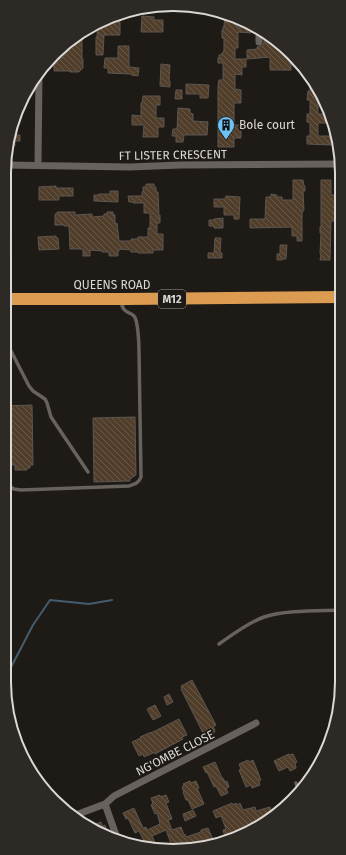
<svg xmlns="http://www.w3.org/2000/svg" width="346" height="855" font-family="'Fira Sans',sans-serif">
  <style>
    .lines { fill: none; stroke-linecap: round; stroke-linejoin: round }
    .stream { stroke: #435d6e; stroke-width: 2 }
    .building { fill: url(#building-back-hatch); stroke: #5c5752 }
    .lane { stroke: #67625d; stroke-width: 3.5 }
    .street { stroke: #67625d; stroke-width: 7 }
    .highway { stroke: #db9c52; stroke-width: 12 }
    .labels { text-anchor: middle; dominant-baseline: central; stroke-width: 3.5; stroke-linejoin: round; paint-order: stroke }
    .shield { fill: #1e1a16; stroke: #a29f9c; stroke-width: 1 }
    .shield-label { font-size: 11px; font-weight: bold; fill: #dbd8d6 }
    .poi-label { font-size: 12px; fill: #dbd8d6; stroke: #1e1a16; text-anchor: start }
    .street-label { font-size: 12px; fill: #dbd8d6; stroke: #1e1a16 }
    .rim { fill: none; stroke: #dbd8d6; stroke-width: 2 }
  </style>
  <defs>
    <pattern id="building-back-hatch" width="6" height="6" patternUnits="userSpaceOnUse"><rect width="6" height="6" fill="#513e2a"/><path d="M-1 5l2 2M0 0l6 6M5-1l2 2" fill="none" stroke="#695948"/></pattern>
  </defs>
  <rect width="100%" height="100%" fill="#1e1a16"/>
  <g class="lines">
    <path class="stream" d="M4 676 7 675 33 625 50 600 89 604 112 600"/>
  </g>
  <path class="building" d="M225 13 237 18V27H252L251 33 238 32V48H235V59H246V67H242V75L235 74V89L241 90V103H234V125H241V138H234V147H218V85L219 80H223V63H218V58H219V55H221V54H222L224 50V38H222V30H223V27H224Z
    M142 16 154 17V20H163V32H141Z
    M117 17V18H120V35H104L103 55H96V37H97L98 22Z
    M264 31 267 32 291 54V70H270V57L247 59V50L257 49V47L261 46 263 45 264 42Z
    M76 38H82V59H83V68L79 72H70V71H54V58H62L68 51V45Z
    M118 46H129V67L139 68 138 76 131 75V74L108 73V68H104L105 58H118Z
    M161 64 170 65 169 81H170V87L160 86Z
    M186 84 209 85 208 98H200V94H186Z
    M310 84H315L325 100H318V114H330L331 120V123H318V136H331V145L307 144V136H310V123L307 122V114H310V100H307L308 91H310Z
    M176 90H182V99H175Z
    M143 96H160V105H156V118H164V127H158V137H143L144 125H132V115L141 116V103H142Z
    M178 108 190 109V113L193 114V121L208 122 207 135H184L183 142H176V136H172L173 129H177Z
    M13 121H16V135H20V141H15V146H8Z
    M293 180H303L304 186H305V191H303L304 210H303V212H302V241H297V236H292V227L250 228V219H265L266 197H271V194L277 195V197H282V200H293Z
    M321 180H331V195H341V221H331L330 260H320L321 254H320L321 233H320V227H321Z
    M146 184H154V187H156V192H158L159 216 160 215V223H157V234H163V250H153V253H138V252H131V250L119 249V251H118V256H109V252H102V251L90 250V256H83V250H82V249H70L69 226H64V225H55V214H57V212H75V215L92 214V217L104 216V214H107V212H113V215H115V224L117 223 119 241H131V239H138V237H148V228H150V213H144V203H133V202H129L128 196H142V192H143V187H146Z
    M56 186V188H73V196H59V200H39V187Z
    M110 191H118V202L94 201V195H99V194H110Z
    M226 196 240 197 239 219H234V215H224V207H214V199H225Z
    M223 218V228H214V226H209V220H214V219Z
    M56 236V238H58L59 249 39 250 38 237Z
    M215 238H221L220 253H222V258H208V253H214Z
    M280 245H287L286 259H282V260H277V254H280Z
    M32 405 33 465H30V468H27V470H15V465H4V406Z
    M135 417 136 475 130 479V481L94 482 93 418Z
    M192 680 216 725 213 727 215 730H214L215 732 207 737 206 735H204L181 689H182L181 686Z
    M169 694 173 702 167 705 164 697Z
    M155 705 161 716 153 720 147 709Z
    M179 719 187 735 182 737 183 739 155 754V752L144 757 143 754 139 756 132 742 141 738 140 737 149 733 153 732Z
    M289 754V755L293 754 297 762 295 763 296 768 290 771 288 767 279 771 274 761Z
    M248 760 249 762 253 760 261 780 259 781 260 785 252 788 251 785 246 787 239 770 241 769 239 764Z
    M215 762 222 778H223L225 782 227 781 229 787 226 788 228 793 221 796 216 786 214 787 207 772 206 773 203 767Z
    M190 781 191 783 196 781 199 788H197L204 804 192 809 188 800H186L183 792H184L182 787 184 786 183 784Z
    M160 795V797L166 795 169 802 166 803 172 819 168 820 172 830 181 827 184 835 185 834 186 837 201 832V830L208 828 212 837 213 845 206 848 173 849 166 830 152 836 158 849 151 850 142 847 146 845 139 831 135 833 128 818 126 819 123 813 134 808 143 828 146 827 147 830 160 824 157 813 155 814 151 805 153 804 151 798Z
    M232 803 233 805 236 803 237 805 240 803 243 810 255 807 256 811 270 807 271 810H272L274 814 258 828 226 840 223 830 226 829 221 816 216 818 213 811Z
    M193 810 196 816 185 821 183 814Z
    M101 822 102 826 105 825 108 835 87 827Z"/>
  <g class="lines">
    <path class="lane" d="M4 315 10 349 29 386 33 391 45 399 47 403 51 417 88 472
      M4 315 9 301
      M4 483 14 489 21 490 129 486C135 484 139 483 141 477L139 351C139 344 138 320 134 316 129 311 125 314 122 306L125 302
      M219 644C232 635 249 622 264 617 286 610 318 611 342 610
      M296 783 299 792"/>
    <path class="street" d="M259 42V29
      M5 165 130 167 180 165 341 164
      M38 165 39 74
      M105 804 114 796 256 723
      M73 816 105 804 117 838"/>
    <path class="highway" d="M4 299H126L341 297"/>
  </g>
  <defs>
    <g id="building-pin" transform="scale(0.9)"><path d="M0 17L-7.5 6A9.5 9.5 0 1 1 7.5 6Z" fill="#6fc2f4" stroke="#1e1a16"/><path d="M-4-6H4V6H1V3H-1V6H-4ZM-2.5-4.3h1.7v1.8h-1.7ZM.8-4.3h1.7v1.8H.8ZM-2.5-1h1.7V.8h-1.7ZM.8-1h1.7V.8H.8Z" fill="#111"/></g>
  </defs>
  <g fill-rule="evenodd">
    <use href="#building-pin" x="226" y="125"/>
  </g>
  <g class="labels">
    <rect class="shield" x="158" y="290" width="28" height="18" rx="3"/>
    <g class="shield-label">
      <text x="172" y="299">M12</text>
    </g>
    <g class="poi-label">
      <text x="239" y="125">Bole court</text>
    </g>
    <g class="street-label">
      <text transform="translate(173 155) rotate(-1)">FT LISTER CRESCENT</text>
      <text x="112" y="285">QUEENS ROAD</text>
      <text transform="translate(175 753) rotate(-27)">NG'OMBE CLOSE</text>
    </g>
  </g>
  <path d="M0 0H346V855H0ZM173 11H173A162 162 0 0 1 335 173V682A162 162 0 0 1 173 844H173A162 162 0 0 1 11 682V173A162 162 0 0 1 173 11Z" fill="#2d2925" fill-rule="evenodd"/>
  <path class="rim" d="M173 11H173A162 162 0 0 1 335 173V682A162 162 0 0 1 173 844H173A162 162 0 0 1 11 682V173A162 162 0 0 1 173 11Z"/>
</svg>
